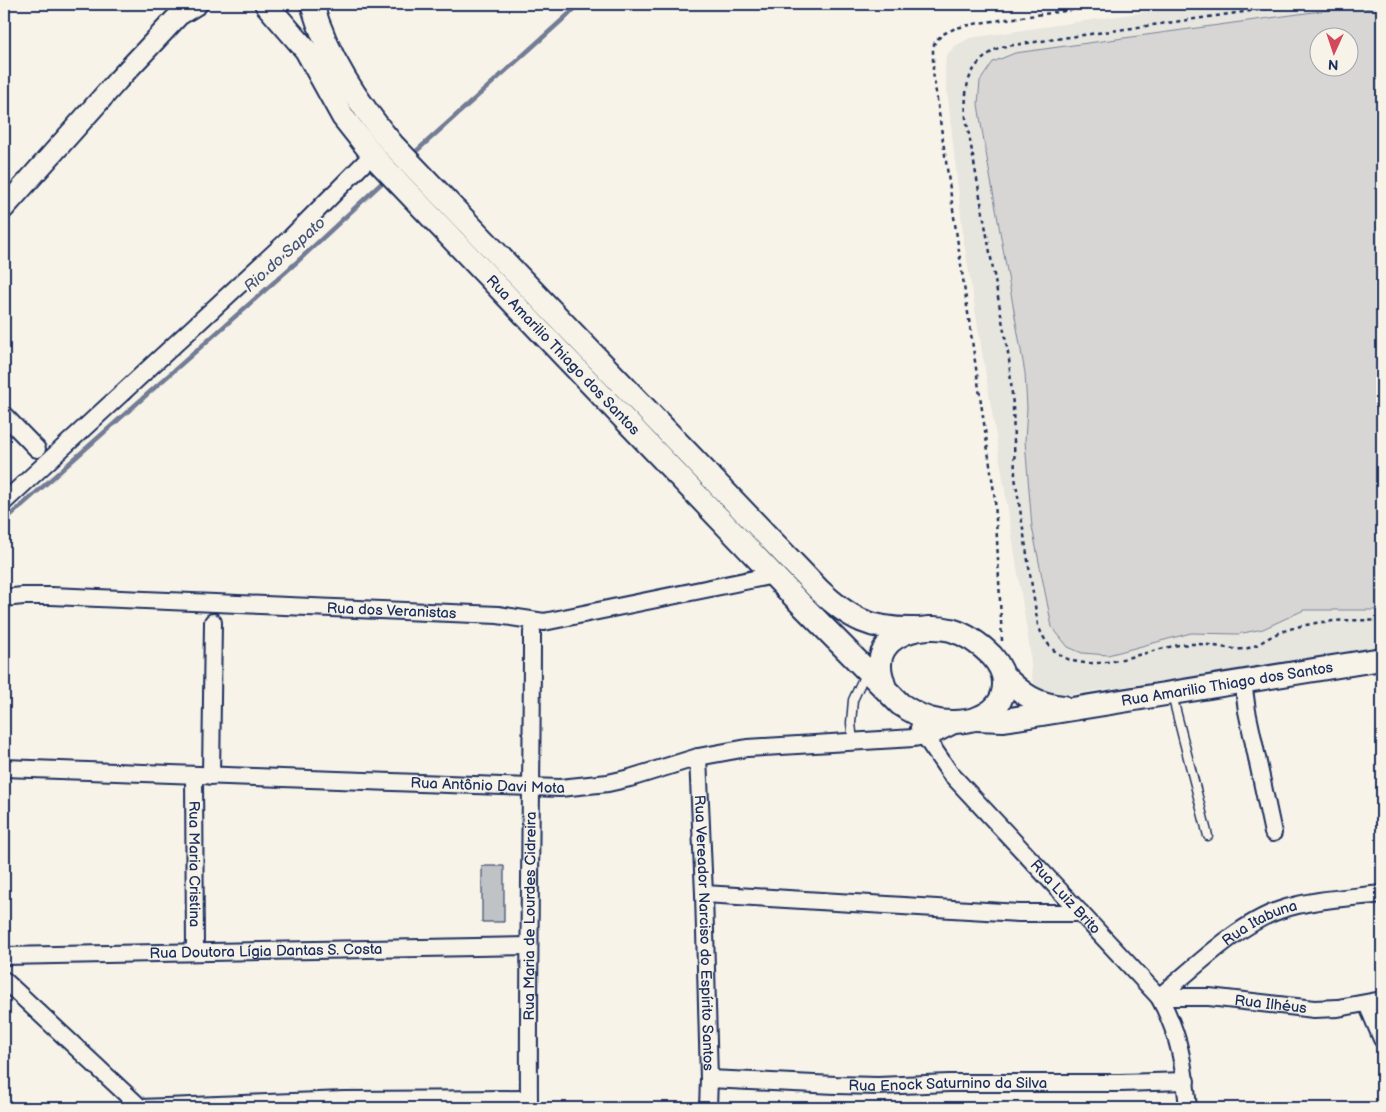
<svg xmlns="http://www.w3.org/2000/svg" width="1386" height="1112" font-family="'Balsamiq Sans',sans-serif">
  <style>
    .built { fill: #e6e5de; fill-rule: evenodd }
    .green { fill: #d7d6d4; stroke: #798299; fill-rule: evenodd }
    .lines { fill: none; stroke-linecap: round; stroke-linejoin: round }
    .stream { stroke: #727c95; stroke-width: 4.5 }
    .building { fill: #c0c3c5; stroke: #1b2f5e }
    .service-casing { stroke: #1b2f5e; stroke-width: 11 }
    .minor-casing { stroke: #1b2f5e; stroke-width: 20 }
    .tertiary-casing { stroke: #1b2f5e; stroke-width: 24 }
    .secondary-casing { stroke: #1b2f5e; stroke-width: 26 }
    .path { stroke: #1b2f5e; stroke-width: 2.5; stroke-dasharray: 4 4; stroke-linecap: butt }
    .service { stroke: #f7f3e8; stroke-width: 8 }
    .minor { stroke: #f7f3e8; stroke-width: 16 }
    .tertiary { stroke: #f7f3e8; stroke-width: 20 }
    .secondary { stroke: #f7f3e8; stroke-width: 22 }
    .labels { text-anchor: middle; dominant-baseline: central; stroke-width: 4; stroke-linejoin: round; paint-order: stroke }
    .street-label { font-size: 15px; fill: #1b2f5e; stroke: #f7f3e8 }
    .water-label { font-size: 16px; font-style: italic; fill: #465679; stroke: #f7f3e8 }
  </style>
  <rect width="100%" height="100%" fill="#f7f3e8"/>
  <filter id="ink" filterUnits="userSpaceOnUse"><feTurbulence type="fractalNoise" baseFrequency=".02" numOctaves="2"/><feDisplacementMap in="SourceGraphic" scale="10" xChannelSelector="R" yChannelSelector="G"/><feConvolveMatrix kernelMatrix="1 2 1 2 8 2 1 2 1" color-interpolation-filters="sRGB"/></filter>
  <g filter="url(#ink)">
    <path class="built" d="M1199 4H1382V648L1059 696 1045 692 1037 687 1032 679 1030 651 1007 503 964 242 945 71 946 56 955 46 970 38ZM1318 38H1348V68H1318Z"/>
    <path class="green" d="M1357 6 1382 12V610H1304L1263 629 1238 634 1191 633 1108 655 1082 653 1068 647 1052 627 1032 527 1025 441 1027 408 1025 373 982 130 978 104 980 81 993 62 1015 53ZM1318 38H1348V68H1318Z"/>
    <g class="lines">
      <path class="stream" d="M412 155 580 4
        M4 521 298 261 386 179"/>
    </g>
    <path class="building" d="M482 866H504V922H482Z"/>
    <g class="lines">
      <g class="service-casing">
        <path id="service" d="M1172 695 1208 836
          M853 742 851 723 853 700 866 672"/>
      </g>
      <g class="minor-casing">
        <g id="minor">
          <path d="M4 415 37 449"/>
          <path d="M4 502 290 238 373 154"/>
          <path id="s1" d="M4 598 23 596H51L498 615 544 622 774 575"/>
          <path d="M1243 681 1247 711 1273 833"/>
          <path id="s2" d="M919 728 950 773 1159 997C1180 1035 1184 1066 1188 1108"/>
          <path id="s3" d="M698 757 704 894 709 1079 708 1108"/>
          <path id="s4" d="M4 768 560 788 608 783 630 778 698 757 747 748 914 738 936 734 958 723"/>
          <path id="s5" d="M194 775 195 952"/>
          <path d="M211 776 213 622"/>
          <path d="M704 894 1019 913H1081"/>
          <path id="s6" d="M4 956 529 946"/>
          <path d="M4 980 141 1108"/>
          <path id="s7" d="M1159 997C1193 969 1238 924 1280 910 1312 899 1349 898 1382 894"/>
          <path id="s8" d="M1159 997H1209L1314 1009 1338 1008 1382 1000"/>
          <path d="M1367 1004 1382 1039"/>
          <path id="s9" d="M709 1079 836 1085 878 1086 949 1083H1120L1186 1081"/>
          <path d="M140 1108 344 1100 529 1099"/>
          <path id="s10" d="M529 1108C528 950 532 791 532 632"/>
        </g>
      </g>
      <g class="tertiary-casing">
        <path id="tertiary" d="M4 208 118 80 179 15 197 4"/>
      </g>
      <g class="secondary-casing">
        <g id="secondary">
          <path id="s11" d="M266 4 306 50 343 117 377 160 801 604 900 704C909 710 919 716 930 719 958 727 1005 720 1004 683 1004 673 999 664 992 656 980 644 968 635 951 630 925 623 879 633 880 666 880 674 883 681 885 688"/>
          <path d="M312 4C327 57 358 103 393 145L819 590C850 619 871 630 915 629"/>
          <path d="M1004 676C1023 695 1036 704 1063 707"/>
          <path id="s12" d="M975 719 1004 720 1382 659"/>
        </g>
      </g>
      <path class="path" d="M1299 4 1000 47C968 65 964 83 966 118L1009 359 1013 406 1015 477 1038 625C1062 691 1131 653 1179 645 1193 643 1206 644 1220 647 1228 648 1236 650 1243 649 1257 648 1268 636 1281 632 1314 620 1347 619 1382 621
        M1002 641 995 499 933 72V47L936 40 945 33 956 28 979 23 1114 4"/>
      <use href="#service" class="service"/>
      <use href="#minor" class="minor"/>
      <use href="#tertiary" class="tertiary"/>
      <use href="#secondary" class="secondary"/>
    </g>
  </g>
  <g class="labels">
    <g class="street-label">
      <text stroke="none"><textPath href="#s11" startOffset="462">Rua Amarilio Thiago dos Santos</textPath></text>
      <text stroke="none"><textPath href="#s1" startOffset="388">Rua dos Veranistas</textPath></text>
      <text stroke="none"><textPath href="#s12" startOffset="255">Rua Amarilio Thiago dos Santos</textPath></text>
      <text stroke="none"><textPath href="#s4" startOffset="484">Rua Antônio Davi Mota</textPath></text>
      <text stroke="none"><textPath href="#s5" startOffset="89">Rua Maria Cristina</textPath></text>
      <text stroke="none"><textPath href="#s2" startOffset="224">Rua Luiz Brito</textPath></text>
      <text stroke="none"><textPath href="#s10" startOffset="192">Rua Maria de Lourdes Cidreira</textPath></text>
      <text stroke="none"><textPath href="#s7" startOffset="126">Rua Itabuna</textPath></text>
      <text stroke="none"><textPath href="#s3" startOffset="176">Rua Vereador Narciso do Espírito Santos</textPath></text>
      <text stroke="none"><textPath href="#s6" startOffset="262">Rua Doutora Lígia Dantas S. Costa</textPath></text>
      <text stroke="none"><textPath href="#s8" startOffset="112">Rua Ilhéus</textPath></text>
      <text stroke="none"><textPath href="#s9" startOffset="239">Rua Enock Saturnino da Silva</textPath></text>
    </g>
    <g class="water-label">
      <text transform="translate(285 255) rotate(-42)">Rio do Sapato</text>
    </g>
  </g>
  <rect width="1386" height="1112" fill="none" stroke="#f7f3e8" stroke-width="20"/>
  <rect x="10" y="10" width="1366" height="1092" fill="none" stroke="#1b2f5e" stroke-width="2" filter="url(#ink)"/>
  <g transform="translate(1334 52) rotate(183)"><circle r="24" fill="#f7f3e8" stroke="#9fa5b1"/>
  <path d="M0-4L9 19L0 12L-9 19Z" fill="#d1495b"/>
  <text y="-8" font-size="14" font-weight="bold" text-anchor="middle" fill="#1b2f5e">N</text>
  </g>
</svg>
